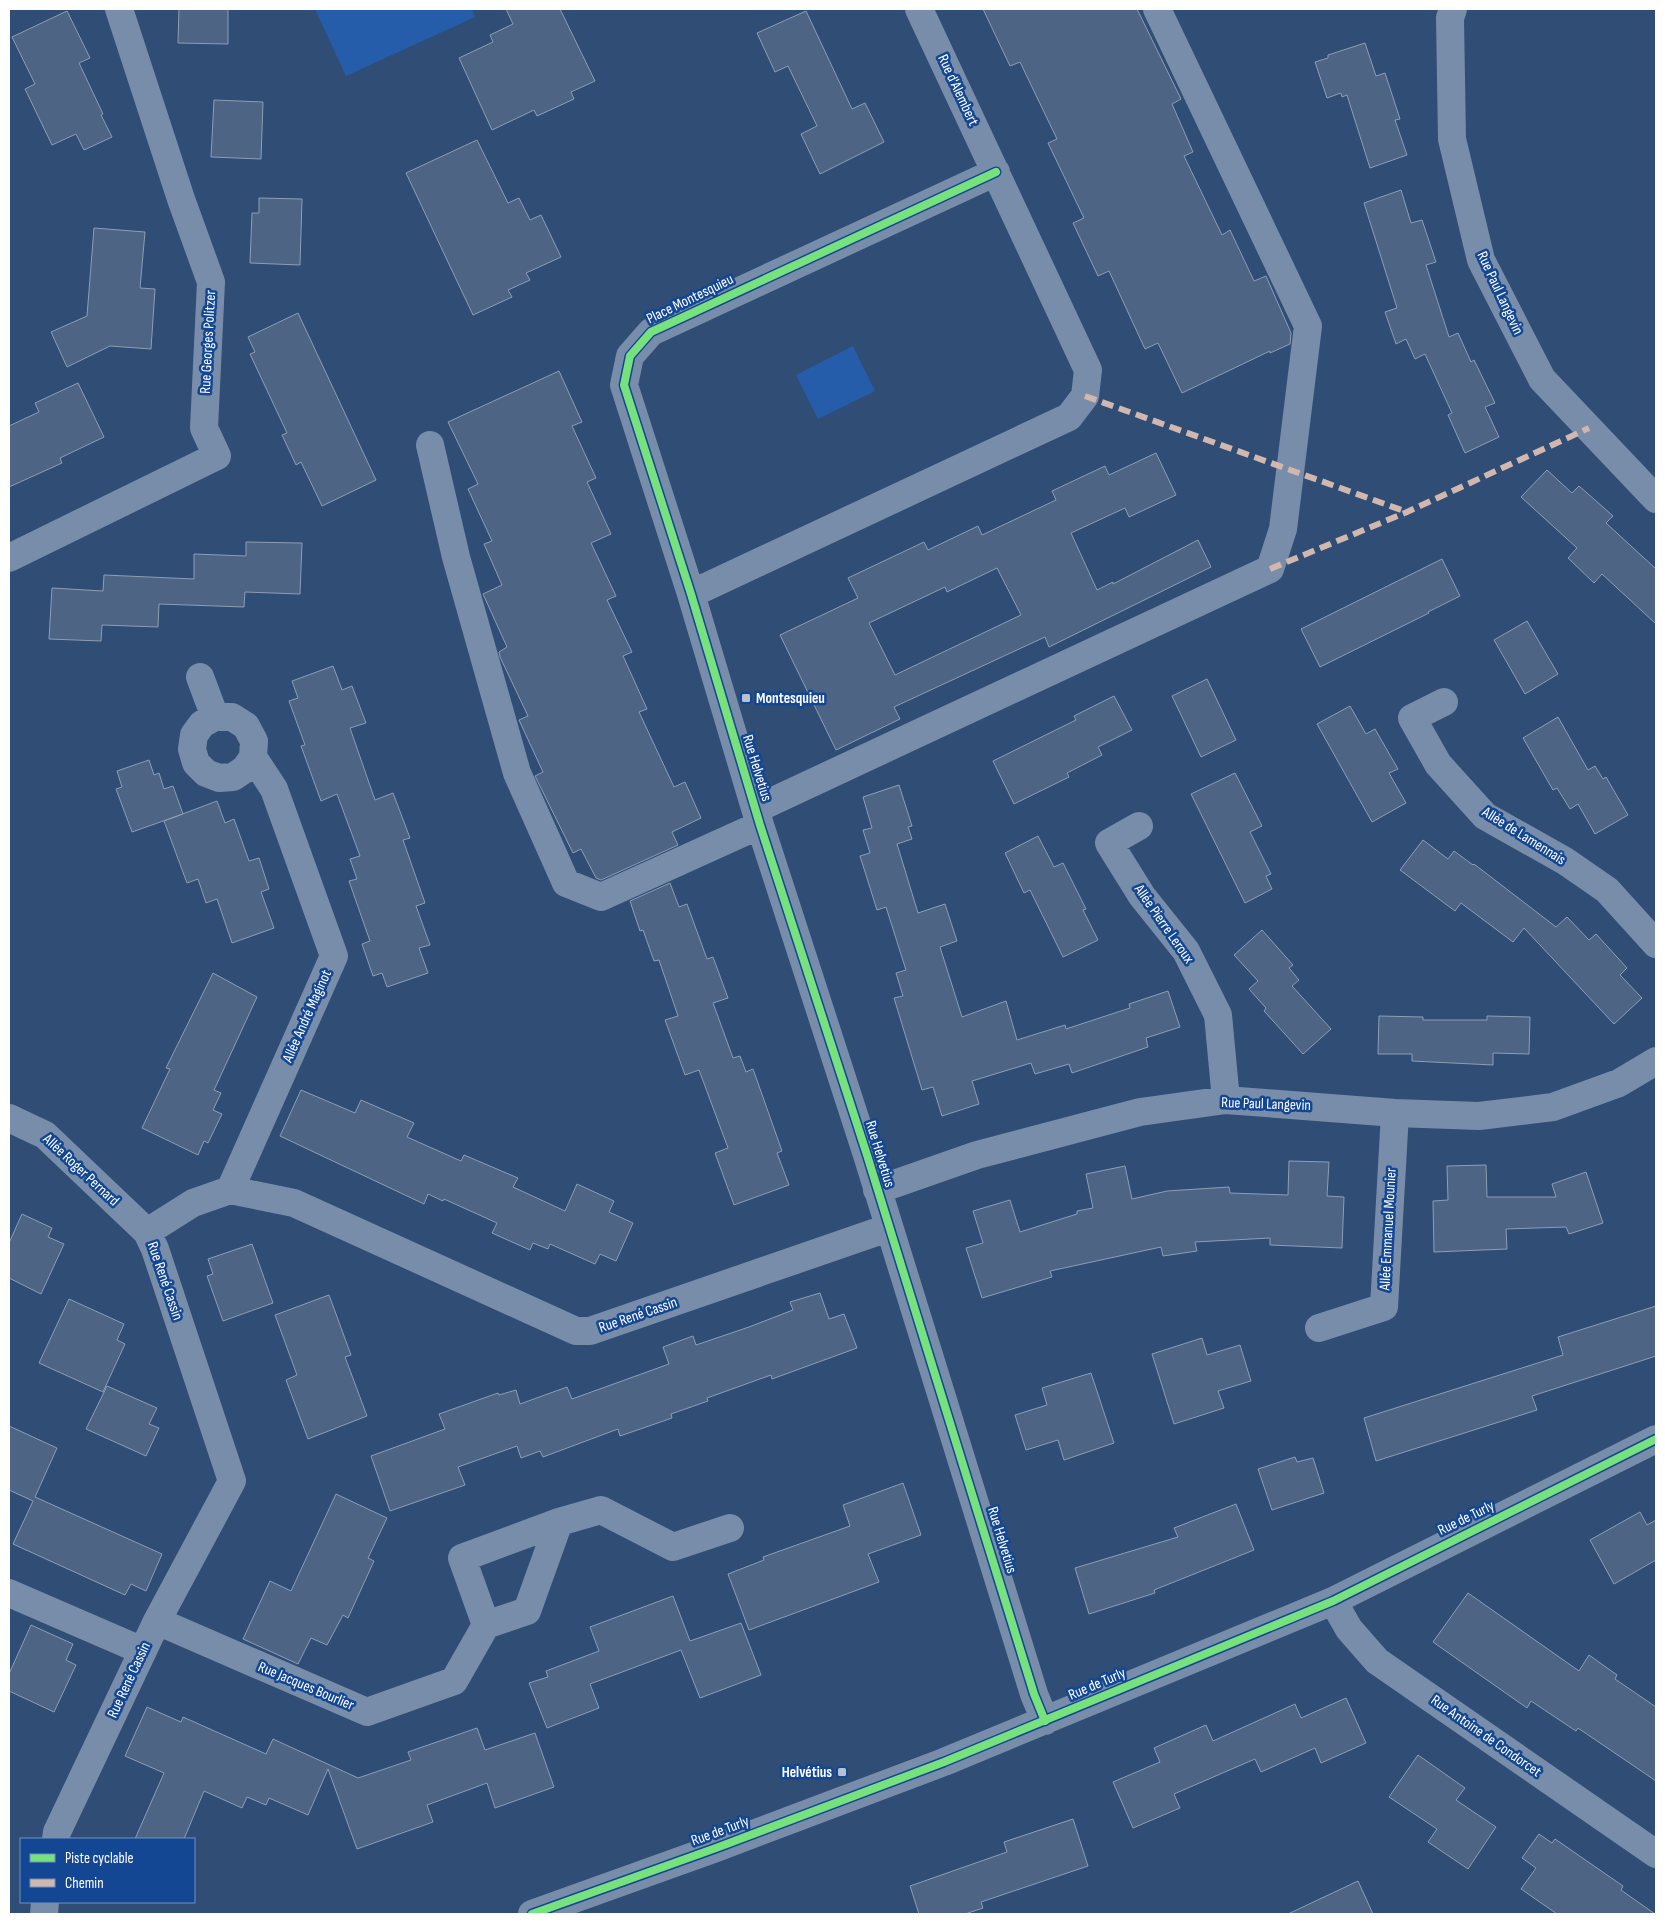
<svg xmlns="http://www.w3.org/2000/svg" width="1665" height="1923" font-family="'Sofia Sans Condensed',sans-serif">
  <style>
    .green { fill: #265daa }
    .building { fill: #4d6485; stroke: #8d9eb7; fill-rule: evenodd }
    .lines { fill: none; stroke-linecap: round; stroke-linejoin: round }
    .minor { stroke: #788da9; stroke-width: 28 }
    .quiet { stroke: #d1b7ad; stroke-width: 6; stroke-dasharray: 12 6; stroke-linecap: butt }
    .cycleway-casing { stroke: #134793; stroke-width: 11 }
    .cycleway { stroke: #77e17e; stroke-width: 8 }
    .poi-dot { fill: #b7c1cf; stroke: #134793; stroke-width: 2 }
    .labels { text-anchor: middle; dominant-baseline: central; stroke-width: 5; stroke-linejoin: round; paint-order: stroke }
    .street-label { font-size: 15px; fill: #fff; stroke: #134793 }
    .poi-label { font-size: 15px; font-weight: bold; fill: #fff; stroke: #134793; text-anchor: start }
  </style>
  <rect width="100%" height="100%" fill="#304d76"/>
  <path class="green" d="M315 9H472L475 17 346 76Z
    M853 346 875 391 818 419 796 375Z"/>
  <path class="building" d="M179 9H228V44L178 43Z
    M506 9H560L595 81 571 92 574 99 537 116 534 110 492 130 459 58 493 42 490 35 513 24Z
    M983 9H1137L1181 99 1172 104 1193 152 1184 156 1222 235 1230 230 1254 281 1266 276 1291 333 1290 344 1270 353V351L1182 393 1158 343 1145 349 1109 271 1098 276 1073 223 1084 218 1048 143 1057 139 1020 62 1010 66Z
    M67 11 90 58 79 63 103 114 101 115 112 137 84 150 76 134 52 145 25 89 35 84 12 37Z
    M806 11 852 109 865 103 884 142 820 174 801 134 817 126 788 66 775 72 757 33Z
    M1365 43 1376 76 1385 73 1400 119 1395 120 1407 155 1370 168 1347 95 1342 97 1341 93 1327 98 1315 62 1328 58V55Z
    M214 100 263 102 261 159 211 157Z
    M477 140 508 203 519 198 530 220 541 215 561 257 526 273 530 280 508 290 512 297 473 315 406 173Z
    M1401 190 1411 223 1422 220 1436 262 1426 265 1449 337 1458 333 1471 362 1474 360 1495 403 1485 407 1499 437 1465 453 1448 415 1452 413 1425 354 1415 359 1406 339 1396 344 1385 312 1397 308 1364 203Z
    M259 198 302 199 300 265 250 263 252 213H259Z
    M94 228 145 232 140 288 155 289 151 349 110 346 67 367 51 332 87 316Z
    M298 313 376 480 322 506 301 462 296 465 282 435 287 433 250 354 255 352 248 337Z
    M559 371 582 422 572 426 596 478 587 482 611 534 591 543 616 596 607 600 632 652 623 656 647 709 639 712 674 787 685 782 701 818 672 832 678 845 601 880 596 878 581 849 573 853 535 776 543 772 519 720 528 716 500 657 499 652 507 647 483 594 502 585 484 544 492 541 468 489 478 484 448 422Z
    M78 383 104 437 60 458 62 463 9 487V426L39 412 35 403Z
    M1156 453 1176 495 1129 517 1125 508 1071 533 1097 590 1113 582V584L1198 540 1211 567 1049 647 1045 637 894 707 900 719 836 750 780 635 858 598 848 578 924 542 928 550 978 526 982 535 1056 500 1052 491 1105 466 1109 475ZM997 568 1021 615 895 675 869 623 945 587 947 592Z
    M1547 470 1572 493 1579 486 1595 500 1613 516 1606 523 1656 569V624L1602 574 1594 583 1568 558 1577 548 1521 497Z
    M246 542 302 543 300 594 245 592 244 607 159 604 158 627 102 625 101 641 49 639 52 588 103 591 104 575 194 579V554L246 556Z
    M1442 559 1460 596 1428 612 1429 613 1320 667 1301 629Z
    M1527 621 1558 674 1525 694 1494 640Z
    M333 666 342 690 352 686 366 723 350 728 375 800 393 793 410 838 403 840 425 903 416 906 430 945 419 948 428 973 387 987 382 973 373 976 362 944 370 941 349 881 357 879 350 859 360 856 337 794 321 801 301 746 305 745 289 701 298 698 292 681Z
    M1207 679 1236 740 1201 757 1172 696Z
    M1114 696 1132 730 1098 747 1102 755 1067 773 1069 777 1014 804 993 761 1076 720 1074 716Z
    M1350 706 1366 734 1375 729 1398 769 1389 773 1406 803 1372 822 1317 724Z
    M1558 717 1588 770 1595 766 1603 779 1606 777 1628 815 1595 834 1578 804 1570 809 1557 788 1553 790 1523 738Z
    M149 760 154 775 159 773 164 789 173 786 183 814 132 832 116 789 122 787 117 771Z
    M1235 773 1262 826 1250 832 1271 874 1266 876 1272 889 1245 903 1191 794Z
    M899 785 912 826 908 827 912 839 897 844 918 913 945 904 957 941 940 947 962 1017 1006 1001 1017 1040 1065 1025 1066 1029 1130 1008 1129 1004 1168 991 1180 1027 1146 1038 1148 1047 1072 1073 1069 1064 1035 1074 1031 1063 972 1081 979 1104 942 1116 933 1087 922 1090 894 998 903 996 896 973 906 970 886 907 877 910 860 856 870 853 863 830 872 828 863 797Z
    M217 801 225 823 234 819 249 861 259 858 269 889 261 892 274 928 232 943 217 899 206 903 198 879 187 883 164 821Z
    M1038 836 1054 867 1063 863 1086 909 1083 910 1098 940 1063 957 1030 890 1024 893 1005 853Z
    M1423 840 1448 859 1454 851 1473 865 1474 864 1556 927 1567 917 1589 940 1596 934 1627 968 1620 975 1642 998 1614 1024 1524 928 1513 942 1461 903 1455 911 1400 870Z
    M670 883 679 907 687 904 707 959 713 957 728 998 713 1003 733 1058 740 1056 746 1072 753 1069 782 1151 777 1153 789 1185 734 1205 715 1153 728 1148 699 1070 685 1075 665 1020 678 1016 659 960 654 961 643 930 640 931 630 901Z
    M1262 930 1293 965 1289 968 1299 980 1292 986 1331 1029 1303 1054 1264 1011 1266 1008 1249 989 1258 981 1234 955Z
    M213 973 257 997 214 1090 221 1093 213 1110 222 1114 208 1143 204 1141 198 1155 142 1128 170 1069 166 1068Z
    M1379 1016 1423 1017V1020H1487V1016L1530 1017 1529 1054 1493 1053V1065L1412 1061V1054H1378Z
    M301 1090 355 1113 361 1100 414 1123 407 1137 461 1161 464 1155 518 1178 513 1187 565 1211 577 1184 614 1201 609 1212 633 1223 616 1261 600 1254 595 1264 550 1244 548 1249 533 1243 530 1250 492 1233 497 1223 444 1199 443 1201 428 1194 424 1204 280 1136Z
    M1289 1161 1329 1162 1327 1196 1344 1197 1342 1248 1270 1245V1238L1195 1242 1197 1251 1163 1256 1161 1247 1050 1271 1052 1277 982 1298 966 1248 983 1243 973 1211 1010 1200 1020 1232 1077 1214V1211L1093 1208 1086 1174 1125 1166 1132 1199 1167 1191 1229 1187 1230 1193 1288 1195Z
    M1486 1165 1487 1197H1556L1552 1184 1586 1172 1603 1223 1569 1234 1566 1227 1506 1229 1507 1249 1434 1252 1433 1201 1448 1200 1447 1166Z
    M22 1214 52 1228 48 1237 64 1244 41 1294 9 1278V1243Z
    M252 1244 273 1303 223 1321 207 1276 213 1274 208 1259Z
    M820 1293 829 1319 844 1314 857 1348 772 1379 771 1375 707 1398 708 1401 671 1414 672 1418 620 1436 618 1429 543 1457 540 1451 521 1458 517 1446 458 1467 465 1485 390 1511 371 1456 445 1429 439 1414 498 1393 499 1395 516 1390 520 1404 567 1387 572 1399 669 1364 663 1347 693 1336 696 1345 749 1327 793 1310 790 1302Z
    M329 1295 351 1355 345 1357 367 1416 308 1439 286 1380 297 1375 275 1315Z
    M69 1299 124 1324 117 1340 125 1344 103 1392 39 1363Z
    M1656 1306V1356L1532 1396 1537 1410 1376 1461 1364 1418 1563 1355 1558 1337Z
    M1202 1338 1207 1355 1240 1345 1251 1381 1218 1391 1224 1408 1174 1424 1152 1354Z
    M1091 1373 1114 1443 1064 1460 1058 1440 1026 1450 1015 1415 1047 1405 1042 1388Z
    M107 1386 157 1408 149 1424 159 1428 146 1456 86 1429Z
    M9 1426 57 1448 35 1497 162 1554 146 1591 131 1584 125 1595 13 1544 33 1501 9 1490Z
    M1295 1457 1297 1462 1313 1458 1324 1493 1272 1510 1258 1469Z
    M903 1483 921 1535 868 1554 879 1582 749 1630 728 1574 764 1560 763 1557 850 1526 843 1505Z
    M336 1494 387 1518 368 1558 374 1561 348 1618 343 1615 327 1645 311 1638 298 1664 243 1639 270 1581 291 1591Z
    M1236 1504 1254 1550 1154 1590 1155 1593 1089 1614 1075 1568 1178 1537 1174 1528Z
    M1640 1512 1647 1525 1656 1520V1560L1614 1584 1590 1540Z
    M1468 1593 1579 1671 1589 1655 1617 1675 1615 1679 1656 1707V1781L1578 1728 1576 1731 1531 1701 1527 1708 1433 1642Z
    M673 1596 690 1641 741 1623 761 1675 700 1698 681 1650 590 1684 599 1708 547 1728 529 1683 548 1677 546 1671 599 1651 590 1627Z
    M31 1625 73 1644 66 1660 76 1665 54 1712 9 1691V1674Z
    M1346 1698 1366 1743 1321 1763 1315 1748 1261 1772 1255 1759 1174 1794 1180 1808 1133 1828 1113 1782 1160 1762 1154 1748 1206 1725 1213 1741 1295 1704 1301 1718Z
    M147 1707 181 1722 183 1717 266 1754 273 1739 358 1778 411 1760 408 1752 477 1728 485 1750 535 1733 554 1787 495 1808 487 1783 427 1805 433 1822 357 1849 328 1769 308 1815 269 1798 266 1805 247 1797 242 1808 204 1791 184 1839H135L164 1773 125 1756Z
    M1418 1755 1465 1788 1456 1800 1496 1827 1468 1869 1428 1842 1437 1829 1389 1797Z
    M1073 1819 1088 1866 981 1902 983 1908 965 1914H919L910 1886 1007 1852 1004 1842Z
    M1539 1834 1552 1843 1555 1839 1623 1886 1621 1890 1655 1914H1557L1521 1889 1536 1868 1522 1858Z
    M1358 1881 1373 1914H1288Z"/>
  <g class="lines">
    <path class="minor" d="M1453 9 1450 18 1452 139 1481 260 1542 379 1656 499
      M996 172 651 332 630 356 624 385 691 594 760 825 867 1155 1034 1694 1045 1721
      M430 445 456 557 517 773 566 883 601 897 760 825
      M9 558 217 456 204 428 211 282 181 199 119 9
      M691 594 1069 417 1085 396 1088 370 919 9
      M200 677 215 717
      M1444 702 1412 718 1438 764 1485 816 1565 861 1607 890 1656 944
      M756 809 1270 569 1283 529 1308 326 1157 9
      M1139 826 1109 843 1142 896 1186 951 1218 1015 1226 1100
      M9 1118 45 1135 147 1232
      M230 1190 334 956 274 789 253 757 254 741 246 726 232 717H215L202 724 194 735 192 749 196 763 206 773 219 778 233 777 245 769 253 757
      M877 1190 977 1155 1140 1112 1226 1100 1395 1113 1479 1116 1553 1107 1619 1083 1656 1061
      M1319 1328 1384 1307 1395 1113
      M9 1593 143 1651
      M1333 1601 1349 1629 1377 1661 1656 1854
      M157 1621 367 1712 454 1681 486 1625 462 1558 559 1522 601 1510 673 1547 730 1528
      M486 1625 527 1611 559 1522
      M56 1839 57 1832 157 1621 232 1481 155 1249 147 1232 193 1203 230 1190 294 1203 576 1331H590L888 1228
      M44 1914 45 1902
      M532 1914 716 1848 944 1762 1333 1601 1656 1439"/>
    <path class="quiet" d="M1085 396 1407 512
      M1270 569 1407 512 1589 428"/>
    <g class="cycleway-casing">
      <path id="cycleway" d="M996 172 651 332 630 356 624 385 691 594 760 825 867 1155 1034 1694 1045 1721
        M532 1914 716 1848 944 1762 1333 1601 1656 1439"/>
    </g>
    <use href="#cycleway" class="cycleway"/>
  </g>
  <g class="poi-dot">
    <rect x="741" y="693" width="10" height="10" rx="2.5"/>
    <rect x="837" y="1767" width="10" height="10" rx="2.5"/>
  </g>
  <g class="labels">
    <g class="street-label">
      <text transform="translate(958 90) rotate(65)">Rue d'Alembert</text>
      <text transform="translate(1500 293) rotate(65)">Rue Paul Langevin</text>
      <text transform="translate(690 299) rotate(-26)">Place Montesquieu</text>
      <text transform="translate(208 342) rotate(-87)">Rue Georges Politzer</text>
      <text transform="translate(757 768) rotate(73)">Rue Helvetius</text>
      <text transform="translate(1524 836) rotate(32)">Allée de Lamennais</text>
      <text transform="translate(1164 924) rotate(55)">Allée Pierre Leroux</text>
      <text transform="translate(307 1016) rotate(-66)">Allée André Maginot</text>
      <text transform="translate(1266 1104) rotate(2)">Rue Paul Langevin</text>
      <text transform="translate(880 1154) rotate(73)">Rue Helvetius</text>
      <text transform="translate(81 1170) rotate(43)">Allée Roger Pernard</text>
      <text transform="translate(1388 1229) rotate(-87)">Allée Emmanuel Mounier</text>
      <text transform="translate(165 1281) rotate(71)">Rue René Cassin</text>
      <text transform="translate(638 1315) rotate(-19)">Rue René Cassin</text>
      <text transform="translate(1466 1518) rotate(-26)">Rue de Turly</text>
      <text transform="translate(1002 1540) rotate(73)">Rue Helvetius</text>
      <text transform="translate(129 1680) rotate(-65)">Rue René Cassin</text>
      <text transform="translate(1097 1684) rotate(-23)">Rue de Turly</text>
      <text transform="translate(306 1686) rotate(23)">Rue Jacques Bourlier</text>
      <text transform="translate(1486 1736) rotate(35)">Rue Antoine de Condorcet</text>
      <text transform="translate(720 1831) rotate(-20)">Rue de Turly</text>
    </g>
    <g class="poi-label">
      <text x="756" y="698">Montesquieu</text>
      <text x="832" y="1772" text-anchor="end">Helvétius</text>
    </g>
  </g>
  <rect width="1665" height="1923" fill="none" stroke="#ffffff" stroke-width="20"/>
  <rect x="20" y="1838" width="175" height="65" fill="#134793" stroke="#7191be"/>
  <rect x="30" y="1854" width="25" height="8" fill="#77e17e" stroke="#7191be"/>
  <text x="65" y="1863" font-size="15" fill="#ffffff">Piste cyclable</text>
  <rect x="30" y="1879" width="25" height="8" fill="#d1b7ad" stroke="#7191be"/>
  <text x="65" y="1888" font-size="15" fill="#ffffff">Chemin</text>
</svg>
